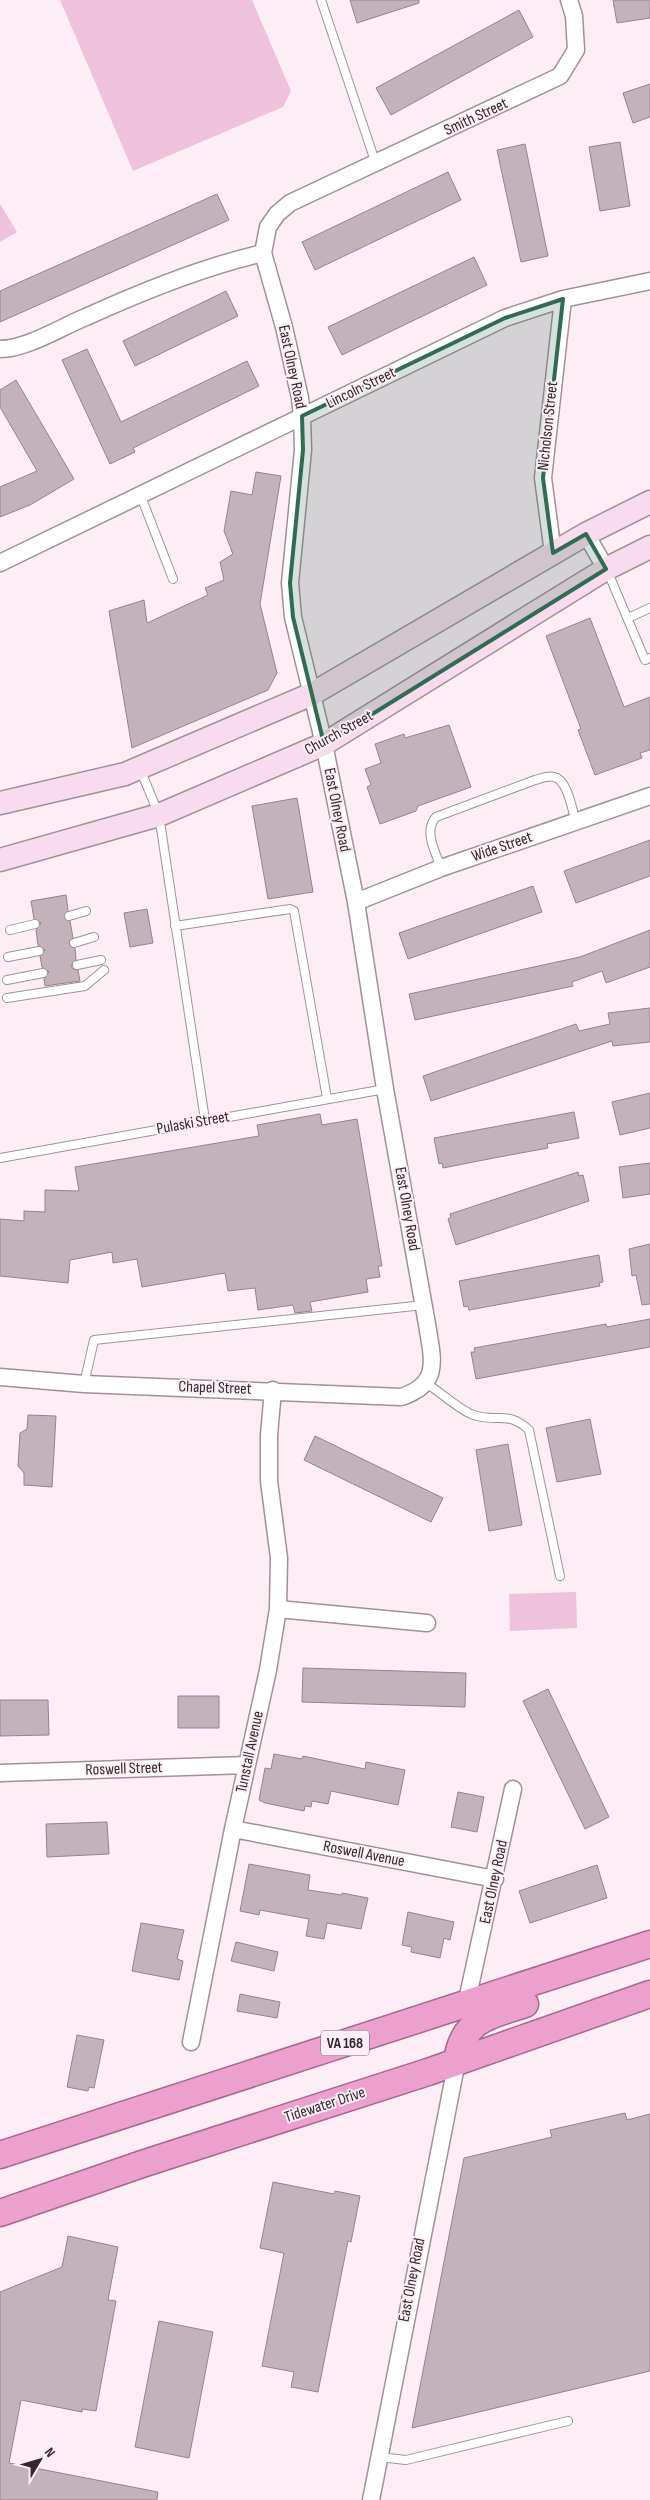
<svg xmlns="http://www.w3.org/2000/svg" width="650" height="2500" font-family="'Sofia Sans Condensed',sans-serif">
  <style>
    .green { fill: #eec2da }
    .building { fill: #c4b2bb; stroke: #94838c }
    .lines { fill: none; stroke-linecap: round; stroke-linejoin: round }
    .service-casing { stroke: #a29099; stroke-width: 10 }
    .minor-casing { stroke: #a29099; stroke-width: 19 }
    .secondary-casing { stroke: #a29099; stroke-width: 25 }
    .trunk-casing { stroke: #a8678d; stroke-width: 29 }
    .service { stroke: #fff; stroke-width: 8 }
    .minor { stroke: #fff; stroke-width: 16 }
    .secondary { stroke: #f8dbec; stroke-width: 22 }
    .trunk { stroke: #eca0ce; stroke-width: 26 }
    .marked { fill: #316b53; fill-opacity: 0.2; stroke: #316b53; stroke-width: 4; stroke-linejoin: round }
    .labels { text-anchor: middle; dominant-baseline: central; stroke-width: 4; stroke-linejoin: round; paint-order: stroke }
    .shield { fill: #fdedf5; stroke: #6e6469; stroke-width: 1 }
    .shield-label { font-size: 15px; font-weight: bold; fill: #30292d }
    .street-label { font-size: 16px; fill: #30292d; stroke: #fdedf5 }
  </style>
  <rect width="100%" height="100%" fill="#fdedf5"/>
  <path class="green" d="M60 0H252L291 91 283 107 133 171Z
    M0 204 17 232 0 242Z
    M576 1592 577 1628 510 1631 509 1594Z"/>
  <path class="building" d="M350 0H419V3L357 23Z
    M613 0H650V18L617 23Z
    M519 10 533 37 391 115 376 88Z
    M650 84V117L633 123 623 93Z
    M620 142 630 206 600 211 589 147Z
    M525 144 548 256 521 262 497 150Z
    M448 172 461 200 315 270 302 242Z
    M217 194 229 220 0 322V291Z
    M474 257 487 285 342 355 328 327Z
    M226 291 238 316 135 366 123 341Z
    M87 349 121 422 247 361 259 386 133 448 135 452 110 464 62 360Z
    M16 380 74 479 30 505 0 517V487L37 471 0 407V390Z
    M256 472 281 476 260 604 277 673 268 690 132 748 109 611 144 600 147 623 208 595 205 588 224 580 220 562 233 554 224 531 231 491 252 495Z
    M590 618 624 707 650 697V750L640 753 642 758 595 775 578 730 581 729 546 636Z
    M449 725 471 787 418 806 416 811 380 824 367 787 371 785 365 769 381 763 375 744 404 734 405 738Z
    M297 798 313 892 268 899 252 806Z
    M650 840V876L576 903 564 871Z
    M533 886 542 912 408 959 399 933Z
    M66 895 68 910 64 917 70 921 73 938 69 944 75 948 76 959 71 966 73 969 78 970 80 981 45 986 44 979 49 972 42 967 40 956 45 950 38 945 36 930 41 923 34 919 31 901Z
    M147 909 153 943 130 947 124 913Z
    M650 930V967L606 983 602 971 572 982 573 986 415 1020 409 994 580 957Z
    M650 1008V1042L613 1046 612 1041 431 1101 423 1076 576 1024 579 1031 610 1024 608 1013Z
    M650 1093V1128L620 1135 612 1102Z
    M574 1112 579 1138 547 1144 548 1148 499 1157 443 1168 442 1163 439 1164 434 1138Z
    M320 1114 322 1125 357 1119 382 1266H378L380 1277 366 1279 368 1292 310 1302 312 1311 295 1313 293 1305 258 1310 255 1288 228 1291 225 1273 142 1287 137 1259 113 1263 112 1252 70 1260 68 1283 0 1276V1219L24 1221V1211L45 1212V1190L79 1191 75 1167 259 1136 257 1125Z
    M650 1163V1194L623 1198 619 1167Z
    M578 1172 579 1176 583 1175 589 1201 456 1245 448 1219 451 1217 450 1214Z
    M650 1244V1304L642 1305 636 1275 632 1276 629 1249Z
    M599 1255 603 1282 599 1283 600 1286 469 1310 468 1306 464 1307 459 1281Z
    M650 1319V1347L476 1379 471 1352H475L474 1348 606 1324 607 1327Z
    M28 1415 56 1416 52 1487 24 1485V1473L18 1466 20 1433 27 1429Z
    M590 1419 601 1474 557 1482 546 1428Z
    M315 1436 443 1498 431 1522 304 1460Z
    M508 1444 522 1525 489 1531 476 1450Z
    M303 1668 466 1673 465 1707 302 1702Z
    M548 1689 609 1817 585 1829 523 1701Z
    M178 1696H219V1728H178Z
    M0 1700H48L49 1735 0 1736Z
    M274 1754 302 1759 303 1756 365 1769 366 1762 405 1770 398 1805 331 1791 328 1804 312 1801 311 1807 305 1806 304 1811 265 1803 259 1800 265 1768 271 1769Z
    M458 1792 484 1797 477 1832 451 1827Z
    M107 1822 109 1854 47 1857 46 1824Z
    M249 1864 310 1875 308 1890 342 1895V1893L368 1898 361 1929 327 1923 324 1939 306 1936 309 1919 260 1910 259 1915 240 1911Z
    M597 1865 607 1898 530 1923 519 1891Z
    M408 1912 454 1922 450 1940 444 1938 440 1958 411 1952 412 1947 402 1945Z
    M141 1923 184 1930 177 1959 183 1961 179 1980 132 1971Z
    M236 1942 278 1952 274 1971 231 1961Z
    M240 1994 280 2002 277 2018 237 2011Z
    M77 2035 104 2040 94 2088 89 2087 88 2091 67 2087Z
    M625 2113 627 2120 650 2114V2371L412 2428 464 2158 552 2137 550 2130Z
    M273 2182 334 2194 335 2191 360 2196 351 2242 348 2241 318 2392 291 2387 294 2372 262 2366 284 2253 260 2248Z
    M68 2236 118 2247 108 2300 116 2301 96 2411 82 2409V2412L21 2400 9 2463 158 2492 157 2500H0V2292L62 2267Z
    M159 2321 213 2332 189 2458 135 2447Z"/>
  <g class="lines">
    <g class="service-casing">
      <path id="service" d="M321 0 376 164
        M140 494 173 579
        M607 570 645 660 650 658
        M628 618 650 608
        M140 769 159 815 205 1120
        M441 868C436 853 423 831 436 817L535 780C540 779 548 775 554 777 568 780 572 810 576 822
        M69 916 86 911
        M175 926 290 909 294 911 327 1098
        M10 930 35 924
        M74 943 94 937
        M8 957 39 951
        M77 965 101 960
        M7 980 43 973
        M7 998 85 986 104 970
        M0 1158 385 1089
        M426 1383C440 1392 456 1407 471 1414 495 1424 507 1409 529 1430L560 1576
        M84 1384 94 1340 424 1305
        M379 2457 406 2460 568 2421"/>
    </g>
    <g class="minor-casing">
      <path id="minor" d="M0 349C27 349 61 327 86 317 143 291 202 267 263 253
        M586 534 606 569
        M553 553 543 478 563 299
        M0 563 505 318 563 299 650 281
        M356 902 441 868 650 796
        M0 1377 84 1384 401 1397C442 1384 432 1358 427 1324L385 1089 356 902 324 744 293 617 290 583 303 450 302 416 300 398 284 327 263 253 268 227 277 214 290 203 560 76 576 50 574 16 569 0
        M278 1609 427 1623
        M0 1773 247 1765
        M233 1829 495 1879
        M466 2005 513 1789
        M191 2042 233 1829 268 1670 278 1609 279 1558 269 1481V1435L273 1390
        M371 2500 457 2061"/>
    </g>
    <g class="secondary-casing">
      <path id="secondary" d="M0 803 125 774 312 694 586 534 650 502
        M0 860 159 815 324 744 606 569 650 547"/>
    </g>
    <g class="trunk-casing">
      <path id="trunk" d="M457 2061C463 2018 490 2016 525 2004
        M0 2155 650 1944
        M0 2213 145 2163 428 2072 650 1994"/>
    </g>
    <use href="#service" class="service"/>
    <use href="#minor" class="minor"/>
    <use href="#secondary" class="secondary"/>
    <use href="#trunk" class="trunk"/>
  </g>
  <path class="marked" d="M563 299 543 478 553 553 586 534 606 569 324 744 293 617 290 583 303 450 302 416 505 318Z"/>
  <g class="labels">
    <rect class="shield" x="321" y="2030.5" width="48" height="25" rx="4"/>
    <g class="shield-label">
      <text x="345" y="2043">VA 168</text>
    </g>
    <g class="street-label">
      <text transform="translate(476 117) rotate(-25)">Smith Street</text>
      <text transform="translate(292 367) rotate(78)">East Olney Road</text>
      <text transform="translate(361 388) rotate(-26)">Lincoln Street</text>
      <text transform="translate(548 426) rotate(-84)">Nicholson Street</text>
      <text transform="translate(339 733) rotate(-29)">Church Street</text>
      <text transform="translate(337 810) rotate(79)">East Olney Road</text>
      <text transform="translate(502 847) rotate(-19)">Wide Street</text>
      <text transform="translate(193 1123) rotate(-10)">Pulaski Street</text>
      <text transform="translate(407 1209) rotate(80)">East Olney Road</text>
      <text transform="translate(215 1388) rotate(2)">Chapel Street</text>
      <text transform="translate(250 1752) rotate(-78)">Tunstall Avenue</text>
      <text transform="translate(124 1769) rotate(-2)">Roswell Street</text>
      <text transform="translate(364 1854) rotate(11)">Roswell Avenue</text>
      <text transform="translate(494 1882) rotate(-78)">East Olney Road</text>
      <text transform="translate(325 2105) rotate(-18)">Tidewater Drive</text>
      <text transform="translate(412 2280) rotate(-79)">East Olney Road</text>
    </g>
  </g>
  <g transform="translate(40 2460) rotate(52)" stroke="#fdedf5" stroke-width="4" paint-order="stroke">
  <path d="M0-4L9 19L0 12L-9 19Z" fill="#30292d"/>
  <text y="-8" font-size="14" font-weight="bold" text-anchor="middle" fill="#30292d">N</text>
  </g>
</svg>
